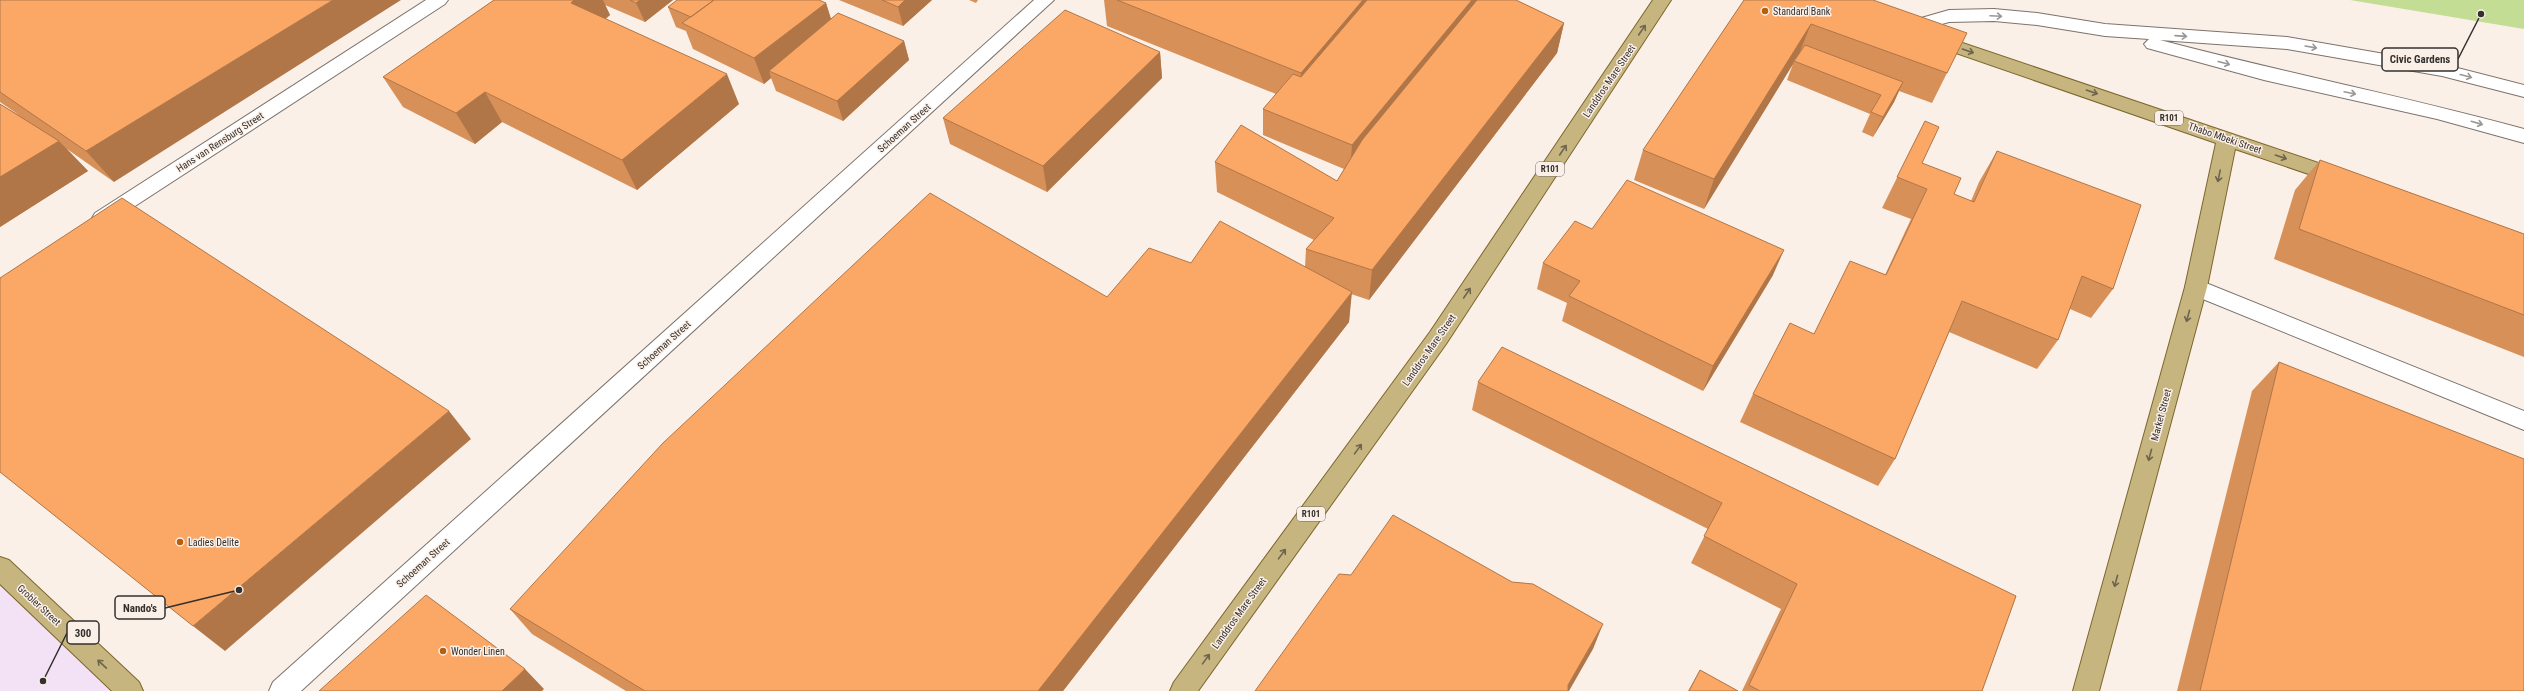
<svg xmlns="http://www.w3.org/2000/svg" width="2524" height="691" font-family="'Roboto Condensed',sans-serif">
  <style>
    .commercial { fill: #f3e2f5 }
    .green { fill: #c3dd94 }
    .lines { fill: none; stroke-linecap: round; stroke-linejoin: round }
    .minor-casing { stroke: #7d736c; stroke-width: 2 }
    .major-casing { stroke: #7c672c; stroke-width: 2 }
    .minor { fill: #fff; fill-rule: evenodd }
    .major { fill: #c7b580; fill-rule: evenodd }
    .wall { fill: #d89059 }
    .shaded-wall { fill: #b07648 }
    .building { fill: #fba867; stroke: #b07648 }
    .oneway { stroke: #9a9896 }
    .oneway2 { stroke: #6f654e }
    .poi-dot { fill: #ba5e0b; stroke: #fbf0e8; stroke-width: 1.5 }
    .labels { text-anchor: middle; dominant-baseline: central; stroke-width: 3; stroke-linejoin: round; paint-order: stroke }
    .shield { fill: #fbf0e8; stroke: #706a65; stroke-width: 1 }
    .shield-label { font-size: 9px; font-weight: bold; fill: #34302d }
    .poi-label { font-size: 10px; fill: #34302d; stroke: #fbf0e8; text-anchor: start }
    .street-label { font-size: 10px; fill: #34302d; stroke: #fbf0e8 }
    .leader { fill: none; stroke: #34302d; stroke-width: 1.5 }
    .callout-dot { fill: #34302d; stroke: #fbf0e8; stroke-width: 1.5 }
    .callout { fill: #fbf0e8; stroke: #34302d; stroke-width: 1.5 }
    .callout-label { font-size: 11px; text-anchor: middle; font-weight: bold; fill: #34302d }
  </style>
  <rect width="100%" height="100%" fill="#fbf0e8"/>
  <path class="commercial" d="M0 586 123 691H0Z"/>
  <path class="green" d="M2348 0H2524V29L2350 0Z"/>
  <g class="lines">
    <g class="minor-casing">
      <path id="minor" d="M426 0H448L445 4 109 223 102 225 95 223 92 218 95 213Z
        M1034 0H1054L301 691H269L273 682Z
        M1994 9 2037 13 2105 24 2287 37 2442 64 2524 85V97L2442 76 2287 49 2160 40C2281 72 2403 96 2524 129V143L2437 119 2264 80 2147 48 2144 44 2149 39 2105 36 2037 25 1994 21 1949 22 1903 35 1897 33 1894 29 1897 25 1949 10Z
        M2196 279 2524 411V430L2188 293 2185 287 2188 281Z"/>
    </g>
    <g class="major-casing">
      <path id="major" d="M1653 0H1671L1446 344 1198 691H1170L1174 682 1430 332Z
        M1933 33 2348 173 2351 178 2348 183 2341 185 2235 149 2207 287 2099 691H2073L2185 287 2216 143 1927 43 1924 39 1927 35Z
        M0 557 9 560 139 682 143 691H112L0 584Z"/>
    </g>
    <use href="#minor" class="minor"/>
    <use href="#major" class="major"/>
  </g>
  <path class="wall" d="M0 0 114 182 67 149 88 171 0 227V104L19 115 0 102Z
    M494 0H673L645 22 605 5 610 15 606 19 739 104 637 190 502 122 475 144 403 107 383 77Z
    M839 0H932L903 26Z
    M969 0H978L976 3Z
    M1104 0H1516L1564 23 1557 53 1369 300 1351 294 1349 322 1063 691H626L532 634 510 609 1107 297 1191 263 1305 267 1306 249 1314 240 1217 192 1215 162 1337 181 1344 169 1263 135V109L1276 94 1107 26Z
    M1744 0 1967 33 1932 103 1899 91 1894 102 1873 137 1862 132 1870 114 1787 80 1793 64 1704 209 1634 180 1643 150Z
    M826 3 831 19 904 41 909 60 843 121 776 91 771 78 764 84 693 49 686 31 676 27 668 7Z
    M1160 52 1162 78 1047 192 950 144 943 118Z
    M1925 121 1922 163 1954 194 1971 201 1979 182 1997 151 2113 289 2091 318 2070 309 2058 340 2037 369 1949 332 1895 459 1878 486 1740 422 1753 394 1814 334 1885 275 1911 219 1882 208Z
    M2320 160 2524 234V357L2274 259 2295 190Z
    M1592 229 1773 275 1703 391 1562 321 1567 303 1537 289 1543 263Z
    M2279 362 2524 691H2177L2252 391Z
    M1478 382 2016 596 1982 691H1742L1781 609 1691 563 1708 529 1472 410Z
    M1700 670 1738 691H1688Z"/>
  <path class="shaded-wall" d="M333 0H401L114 182 86 151Z
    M574 0H603L610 15 585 33 571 3Z
    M640 0H673L645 22 636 3Z
    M905 0H932L903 26 898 7Z
    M1363 0H1377L1300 103 1301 73Z
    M1472 0H1477L1350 171 1352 145Z
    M826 3 834 29 769 71 771 78 764 84 754 58Z
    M1564 23 1557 53 1369 300 1372 270Z
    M1811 24 1799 54 1794 61 1793 64 1704 209 1714 179Z
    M904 41 909 60 843 121 837 101Z
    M1160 52 1162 78 1047 192 1043 166Z
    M727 74 739 104 637 190 622 160Z
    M1903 82 1894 102 1873 137 1883 117Z
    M485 92 502 122 475 144 456 113Z
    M59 141 88 171 0 227V177Z
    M1784 250 1773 275 1703 391 1713 366Z
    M1352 292 1349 322 1063 691H1038Z
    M449 411 471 439 225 651 193 626Z
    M1603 624 1593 649 1569 691H1566L1568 685Z
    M525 669 544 689 542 691H502Z"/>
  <path class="building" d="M0 0H333L86 151 0 92Z
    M494 0H574L571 3 727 74 622 160 485 92 456 113 383 77Z
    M630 0H640L636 3Z
    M677 0H714L691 17 668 7Z
    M714 0H819L826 3 754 58 682 23Z
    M882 0H905L898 7Z
    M1117 0H1363L1301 73Z
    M1367 0H1472L1352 145 1263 109 1293 74 1301 77Z
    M1477 0H1516L1564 23 1372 270 1306 249 1334 218 1215 162 1241 125 1337 181 1362 140Z
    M1744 0H1873L1967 33 1947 73 1811 24 1714 179 1643 150Z
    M1065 10 1160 52 1043 166 943 118Z
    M838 13 904 41 837 101 769 71Z
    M1805 45 1903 82 1883 117 1871 112 1881 95 1794 61Z
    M0 104 59 141 0 177Z
    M1925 121 1939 127 1922 163 1961 178 1954 194 1974 202 1997 151 2141 205 2113 289 2082 276 2058 340 1962 301 1895 459 1753 394 1790 323 1814 334 1850 261 1886 275 1927 189 1897 177Z
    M2320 160 2524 234V315L2299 229Z
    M1627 180 1784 250 1713 366 1569 296 1580 281 1543 263 1575 221 1592 229Z
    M930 193 1107 297 1149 248 1191 263 1220 221 1352 292 1038 691H645L510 609 663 443Z
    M122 198 449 411 193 626 0 472V278Z
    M1502 347 2016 596 1982 691H1760L1749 685 1797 584 1704 536 1722 503 1478 382Z
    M2279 362 2524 459V691H2200Z
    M1393 515 1512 582 1533 584 1603 624 1568 685V691H1255L1339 574 1351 575Z
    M426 595 525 669 502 691H319Z
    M1700 670 1738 691H1689Z"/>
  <defs><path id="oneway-shaft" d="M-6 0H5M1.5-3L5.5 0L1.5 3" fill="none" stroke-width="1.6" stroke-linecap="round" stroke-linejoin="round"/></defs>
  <g class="oneway">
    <use href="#oneway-shaft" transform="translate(1996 16) rotate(3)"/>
    <use href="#oneway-shaft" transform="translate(2181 36) rotate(4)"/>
    <use href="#oneway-shaft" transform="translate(2311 47) rotate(10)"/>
    <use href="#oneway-shaft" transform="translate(2224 63) rotate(15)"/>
    <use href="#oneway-shaft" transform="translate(2466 76) rotate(15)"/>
    <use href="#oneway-shaft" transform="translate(2350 93) rotate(12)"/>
    <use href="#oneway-shaft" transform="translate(2477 123) rotate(16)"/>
  </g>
  <g class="oneway2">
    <use href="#oneway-shaft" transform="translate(1642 30) rotate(-56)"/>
    <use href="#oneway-shaft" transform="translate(1968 51) rotate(19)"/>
    <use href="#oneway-shaft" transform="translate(2092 92) rotate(19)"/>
    <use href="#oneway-shaft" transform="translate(1563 150) rotate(-56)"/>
    <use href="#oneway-shaft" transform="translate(2281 157) rotate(19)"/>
    <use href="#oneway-shaft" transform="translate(2219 176) rotate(102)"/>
    <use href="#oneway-shaft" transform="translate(1467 293) rotate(-56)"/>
    <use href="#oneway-shaft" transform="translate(2188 316) rotate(105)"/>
    <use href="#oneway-shaft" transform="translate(1358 449) rotate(-54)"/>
    <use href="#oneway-shaft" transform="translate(2150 455) rotate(105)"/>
    <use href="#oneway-shaft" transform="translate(1282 554) rotate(-54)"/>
    <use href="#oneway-shaft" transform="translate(2116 581) rotate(105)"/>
    <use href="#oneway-shaft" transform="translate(1206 659) rotate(-54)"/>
    <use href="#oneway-shaft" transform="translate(102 664) rotate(-137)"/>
  </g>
  <g class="poi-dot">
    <circle cx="1765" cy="11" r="4"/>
    <circle cx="180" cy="542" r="4"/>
    <circle cx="443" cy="651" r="4"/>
  </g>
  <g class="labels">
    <g class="shield">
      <rect x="2155" y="111" width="28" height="14" rx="3"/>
      <rect x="1536" y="162" width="28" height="14" rx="3"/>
      <rect x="1297" y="507" width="28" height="14" rx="3"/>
    </g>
    <g class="shield-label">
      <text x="2169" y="118">R101</text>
      <text x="1550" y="169">R101</text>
      <text x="1311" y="514">R101</text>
    </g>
    <g class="poi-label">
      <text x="1773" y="11">Standard Bank</text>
      <text x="188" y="542">Ladies Delite</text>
      <text x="451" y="651">Wonder Linen</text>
    </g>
    <g class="street-label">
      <text transform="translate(1609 81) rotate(-56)">Landdros Mare Street</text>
      <text transform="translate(904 128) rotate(-42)">Schoeman Street</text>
      <text transform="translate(2225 138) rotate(19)">Thabo Mbeki Street</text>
      <text transform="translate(220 142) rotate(-33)">Hans van Rensburg Street</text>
      <text transform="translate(664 345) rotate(-42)">Schoeman Street</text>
      <text transform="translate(1429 350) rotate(-55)">Landdros Mare Street</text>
      <text transform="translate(2161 415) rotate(-75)">Market Street</text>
      <text transform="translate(423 563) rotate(-42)">Schoeman Street</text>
      <text transform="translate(39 605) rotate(43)">Grobler Street</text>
      <text transform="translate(1239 613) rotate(-54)">Landdros Mare Street</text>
    </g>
  </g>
  <path class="leader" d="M2481 14L2458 59M239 590L165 608M43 681L67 633"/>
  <g class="callout-dot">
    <circle cx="2481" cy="14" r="4"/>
    <circle cx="239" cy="590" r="4"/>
    <circle cx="43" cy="681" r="4"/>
  </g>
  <g class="callout">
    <rect x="2382" y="48" width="76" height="23" rx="4"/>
    <rect x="115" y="596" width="50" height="23" rx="4"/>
    <rect x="67" y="621" width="32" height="23" rx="4"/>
  </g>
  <g class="callout-label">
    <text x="2420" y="63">Civic Gardens</text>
    <text x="140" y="612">Nando's</text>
    <text x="83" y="637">300</text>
  </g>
</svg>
